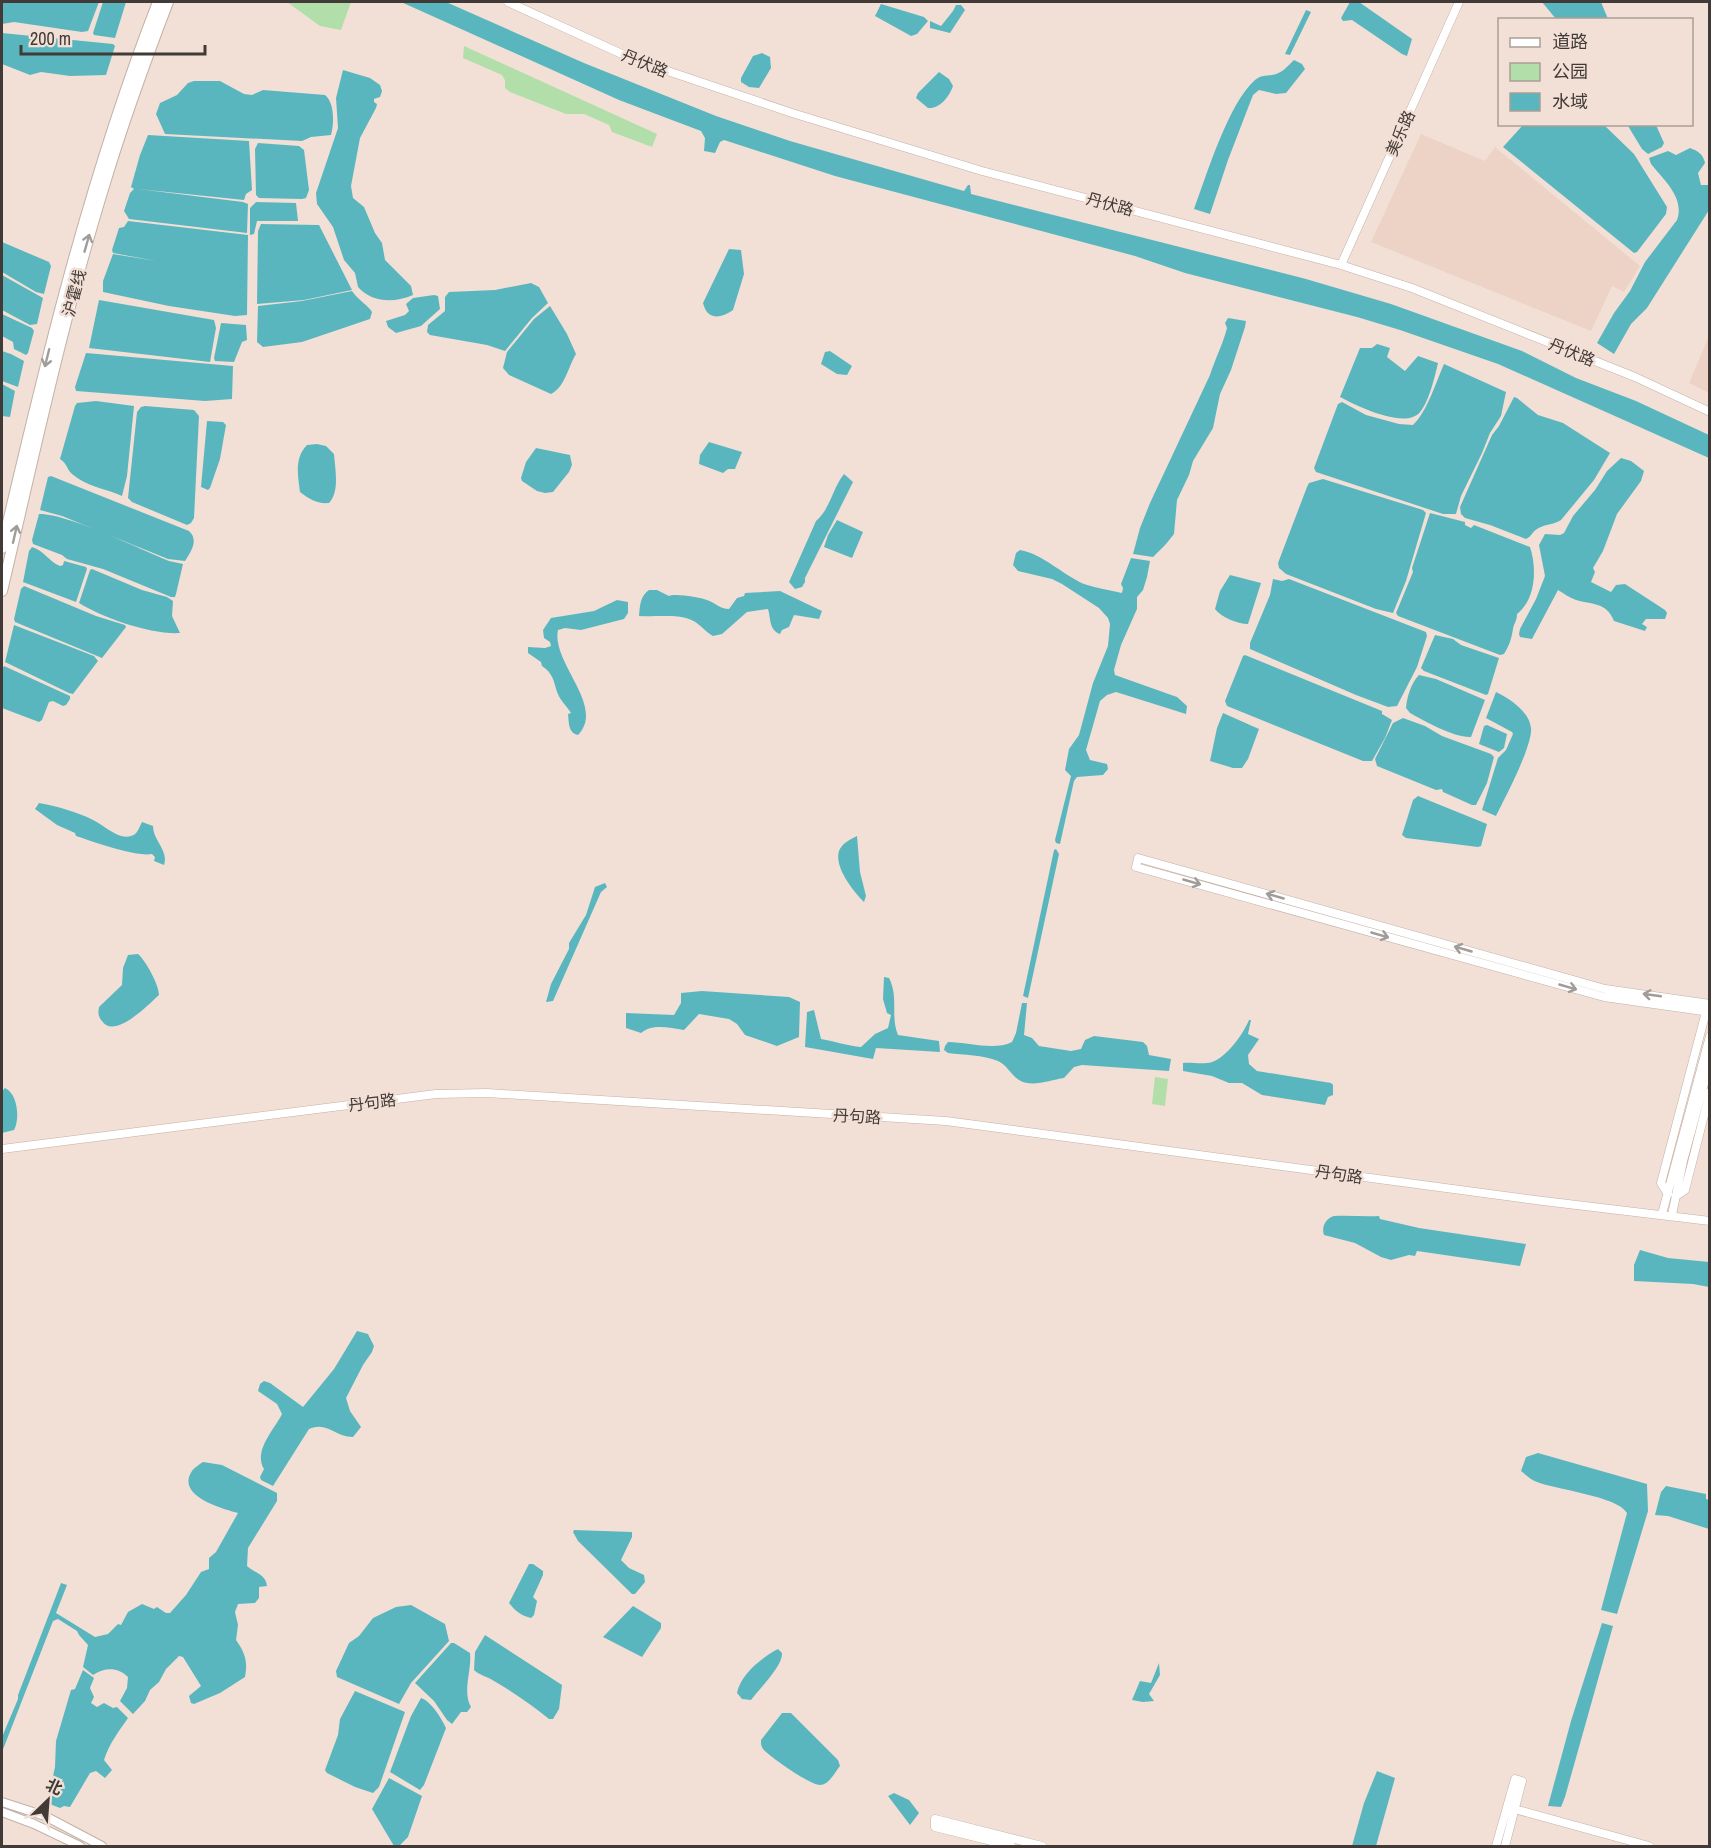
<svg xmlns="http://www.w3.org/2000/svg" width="1711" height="1848" font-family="'Archivo Narrow','Noto Sans SC',sans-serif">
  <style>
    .built { fill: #ecd3c6 }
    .green { fill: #b1dea9 }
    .water { fill: #5ab6be }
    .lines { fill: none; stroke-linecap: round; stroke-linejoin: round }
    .secondary-casing { stroke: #c2b1a7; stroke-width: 9 }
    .primary-casing { stroke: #c2b1a7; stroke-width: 10 }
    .highway-casing { stroke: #c2b1a7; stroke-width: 12 }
    .secondary { stroke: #fff; stroke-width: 8 }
    .primary { stroke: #fff; stroke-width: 8 }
    .highway { stroke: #fff; stroke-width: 10 }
    .oneway { stroke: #a09c9a }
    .labels { text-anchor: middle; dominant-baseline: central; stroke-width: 5; stroke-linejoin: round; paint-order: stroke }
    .street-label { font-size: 16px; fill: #413a36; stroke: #f2e0d6 }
  </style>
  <rect width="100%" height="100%" fill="#f2e0d6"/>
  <path class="built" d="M1421 134 1485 161 1495 147 1640 266 1624 292 1612 286 1591 331 1371 242Z
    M1709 336V393L1689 383Z"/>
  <path class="green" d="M287 2H351L341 30 320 26Z
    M464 46 657 134 652 147 612 132 609 125 584 114H566L510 92 505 88V80L502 75 463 58Z
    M1155 1077 1168 1079 1165 1106 1152 1104Z"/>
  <path class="water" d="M2 2H99L88 31 82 32 14 22 2 24Z
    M103 2H126L115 38 94 35 93 33Z
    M401 2H446L584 63 716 116 790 141 964 191 968 185H970L971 194 1306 279 1391 304 1522 351 1576 378 1636 401 1709 435V458L1498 364 1400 330 1357 317 1185 273 1135 256 835 176 724 140 720 142 715 153 704 151 705 138 701 131 619 100Z
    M1350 2H1359L1412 39 1407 56 1402 54 1352 20 1343 21 1341 18Z
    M1542 2H1601L1608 19H1556Z
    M881 4 924 17 928 21 917 34 911 36 875 16Z
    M956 5H961L965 10 950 33 930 28V21L941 26 953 11Z
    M1306 10 1311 12 1290 55 1285 54Z
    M2 33 113 44 115 46 106 75 70 76 41 72 30 75 2 64Z
    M762 53 770 57 771 68 759 88 749 87 741 82V78L753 56Z
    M1294 60 1302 64 1305 69 1286 93 1276 94 1259 90 1253 95 1228 160 1210 214 1194 209C1207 174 1228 104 1255 80 1261 75 1265 76 1272 75 1281 74 1288 66 1294 60Z
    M343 70 370 78 380 85 382 91 380 97 374 99V102L377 104 376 108 360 138 351 186 353 198 364 207 375 233 382 243 385 260 411 286 413 295C395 303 372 303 358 287L355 273 344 260 333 227 317 204 316 193 338 128 336 98Z
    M939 72 949 79 953 86C949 97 940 109 928 108L916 98 918 93Z
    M194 81H220L244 94 252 95 263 90 325 95C335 103 334 124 331 135L311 137 302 141 165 134 156 114 160 103 177 95 188 83Z
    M1523 125H1604L1634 154 1667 207 1666 214 1637 252 1634 253 1503 147Z
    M1625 125H1656L1664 143 1662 147 1648 154 1642 149 1628 126Z
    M148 135 249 141 252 190 246 194 244 200 138 189 243 202 248 204 247 233 129 219 124 211 130 193 134 189 131 187 140 155Z
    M258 143 299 146 304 150 309 190 306 198 302 199 259 198 256 195 255 149Z
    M1690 148C1698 151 1703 154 1705 163L1698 173 1701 185H1709V210L1647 308 1631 324 1614 354 1597 343 1614 313 1630 291 1645 262 1677 220C1685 198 1664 180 1651 164L1649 158 1668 151 1676 155Z
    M256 202 296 203 298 221H257L254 234 250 235V208Z
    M128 221 248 235 247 315 235 316 169 306 103 292V281L113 254 156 261 113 253 112 250 119 228 124 227Z
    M261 224 319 225 352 290 304 300 257 304 258 231Z
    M2 242 49 262 51 266 44 294 36 292 2 272Z
    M729 249 741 250 744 274 733 310C720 319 707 320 703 303Z
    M2 275 43 298 37 324 30 325 2 310Z
    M531 283 539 287 548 303 532 318 505 351 487 345 430 335 427 332 428 325 445 311V297L449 292 495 290Z
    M352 291C358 300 369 306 372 312L370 319 302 342 263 347 257 342 258 306 302 301Z
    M434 295 438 296 440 309 421 326 396 333 388 327 386 321 405 315 409 311 406 304 413 298Z
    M99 300 214 320 216 328 210 362 89 348Z
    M550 306 567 334 576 354C568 367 565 387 551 394L509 375 503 368 507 352 534 319Z
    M2 314 32 328 34 331 28 353 26 355 14 349 13 342 2 336Z
    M1228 318 1246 321 1245 327 1231 370 1220 394 1213 428 1193 461 1189 475 1177 500 1174 534 1166 544 1153 557 1133 554 1140 528 1150 503 1210 375C1215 359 1223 344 1227 328L1225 323Z
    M221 323 246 325 247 340 242 342 234 362 215 361 214 358Z
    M1377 344 1390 348 1387 357 1405 371 1418 356 1438 363C1435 376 1429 402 1420 412 1406 430 1357 406 1340 397L1360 348H1372Z
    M2 351 11 354 24 361 18 387 2 381Z
    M830 351 852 366 847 375 837 374 821 364 825 352Z
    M86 353 233 366 232 399 205 401 76 391 75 387Z
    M1444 364 1506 392 1501 416 1490 433 1482 453 1461 496 1456 514H1443L1316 472 1314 468 1338 404 1342 402 1366 415 1399 424 1413 425C1427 412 1436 382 1444 364Z
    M2 384 15 391 10 417 2 416Z
    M1514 397 1517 398 1538 415 1563 423 1610 453 1594 480 1561 520C1554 525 1544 524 1537 529 1532 532 1531 537 1526 539L1490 525 1465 518 1461 514 1460 507 1492 435 1499 426Z
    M96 401 134 406 127 476 122 496C107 489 85 486 72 474 67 470 67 463 60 459L75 406 77 403Z
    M145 406 194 410 199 416 194 518 191 523 187 525 132 502 128 498 137 412 141 407Z
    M207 421 223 422 226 425 220 459 210 488 208 490 201 487Z
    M709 442 742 452 735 469H728L723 473 699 464 700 455Z
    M317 444 326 446 334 454C335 469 340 491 329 503 317 504 309 499 300 492 298 476 294 458 307 445Z
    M536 448 570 455 572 465 569 472 553 492 545 493 537 491 522 481 521 478 526 462Z
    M1621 458 1631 461 1644 471 1641 481 1617 514 1603 551 1593 568 1595 572 1591 582 1611 592 1616 585 1625 584 1665 610 1667 613 1665 619H1646L1642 624 1647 627 1645 631 1614 621C1606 601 1591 605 1576 600 1570 598 1563 593 1558 590L1532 639 1520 637 1519 634 1520 629 1536 599 1545 576 1539 545 1545 534 1560 535 1564 533 1573 516 1595 490 1607 471Z
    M844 474 853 482 805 578V582L802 587 795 589 789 582 816 521C831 508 832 489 844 474Z
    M51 476 189 531C199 540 191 552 185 561L168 559 62 516 40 510 48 477Z
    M1323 479 1423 510 1426 513 1406 581 1393 613 1376 609 1286 574 1279 568 1278 563 1307 487 1309 483Z
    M1430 513 1465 522V525L1471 528 1474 525 1530 547C1537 568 1536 599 1517 614 1517 621 1514 623 1513 629 1511 640 1510 644 1504 654L1500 655 1398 616 1396 613 1413 572 1412 568Z
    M39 514C66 513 140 549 169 561L183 564 176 594 175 597H171L103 569 67 559 62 555 33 544 32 540Z
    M837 520 863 532 852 558 824 547 828 535Z
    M32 547C45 551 48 561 60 566L63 565 64 561 86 567 87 569 76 602 23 582 29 551Z
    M1020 550C1043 554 1063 575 1084 584 1096 588 1110 590 1122 593L1123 588 1121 584 1131 558 1150 561 1147 577 1143 590 1137 597V609L1121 645 1114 670 1115 675 1177 697 1187 706 1186 714 1116 692 1107 695 1100 701 1086 750 1090 760 1107 764 1108 769 1103 775 1077 777 1074 781 1060 844 1056 843 1055 840 1071 776 1065 770 1069 749 1079 735 1093 683 1108 646 1110 624 1108 618 1099 608 1062 584 1052 579 1018 571 1013 565 1016 553Z
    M92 569 142 590 167 597 173 601 172 616 180 633C152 635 103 618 79 603L90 570Z
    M1230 575 1261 583 1248 624C1237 624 1221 617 1215 609L1220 591Z
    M1273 579 1282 581 1289 579 1426 632 1427 636 1417 667 1397 706 1388 707 1356 695 1250 649V643L1270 595Z
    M24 586 96 616 125 625 126 627 102 658 15 622 14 619 21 589Z
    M649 590H657L669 596C674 593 700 597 707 600 716 603 720 609 729 609L737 598 744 596 745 593 780 591 822 611 819 619 794 615 789 627 782 630 780 634C769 630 771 619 768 609L747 612 722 634 713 636C704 631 699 622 689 619 677 614 653 617 639 616 640 606 640 596 649 590Z
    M617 600 628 602V613L624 619 581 630 565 628 558 630C551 663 606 706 578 735 568 733 569 722 568 714L571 713C568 708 564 704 562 701 552 687 558 677 542 666L541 662 528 653V647L545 648 551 646 550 642 544 638 543 630 551 618 594 611Z
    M14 625 94 656 98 661 73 694 69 693 5 662Z
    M1435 635 1453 639 1461 645 1499 658 1488 694 1486 695 1424 671 1421 668Z
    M1245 655 1382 711V714L1392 720 1385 738 1372 761H1363L1227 706 1225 701 1243 656Z
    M4 666 70 696V699L66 705 63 706 53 701 49 702 42 720 39 722 2 708V669Z
    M1419 675 1436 679 1485 700 1471 737C1455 738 1424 721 1410 713L1406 708C1407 697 1411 683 1419 675Z
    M1496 692C1510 699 1529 711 1531 728 1533 745 1505 798 1496 816L1482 810 1498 758 1506 750 1513 734 1512 732 1486 718Z
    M1223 713 1259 729 1248 759 1242 768H1233L1210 761 1217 728Z
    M1403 718 1425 726 1442 736 1491 754 1494 757 1487 783 1476 805H1472L1443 792 1442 789 1436 790 1377 766 1375 759 1393 723Z
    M1487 725 1507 734 1504 748 1499 752 1479 744 1484 726Z
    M1418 796 1487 824 1481 846 1478 847 1406 838 1402 835 1413 800Z
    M39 803C56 806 78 812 93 820 104 825 118 840 131 836 137 835 139 828 142 822L153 826C153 841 169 850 164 865L154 861 155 857 152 854C136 857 94 842 76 836L75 833 57 825 35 809Z
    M857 836 860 872 866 896 864 902C853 891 834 867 839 851 842 843 851 839 857 836Z
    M1056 849 1059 854 1028 998 1023 996 1054 850Z
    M605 883 607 887 601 892 553 1001 546 1002 551 984 569 949V943L586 915 595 887Z
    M138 954C146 961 159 985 159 995 148 1005 114 1040 102 1021 98 1016 98 1013 99 1007L122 985 123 968 128 955Z
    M884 977 889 978C899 997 890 1016 898 1035L939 1041 940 1052 876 1048 873 1059 805 1047 807 1012 814 1010 821 1039C835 1041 847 1046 861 1047L875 1034 888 1028 891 1015 887 1013 883 999Z
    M702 991 789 997 800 1002 799 1037 777 1046 745 1035 737 1024 729 1019 699 1014 684 1030C669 1028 653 1023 641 1033L626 1028V1013L674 1015 681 1003V993Z
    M1022 1003H1027L1024 1035 1032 1038 1039 1046 1071 1051 1081 1049 1085 1040 1094 1036 1143 1042 1147 1046 1149 1055 1171 1059 1169 1071 1082 1065 1074 1067 1064 1078C1050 1080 1032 1088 1019 1080 1011 1075 1007 1065 998 1061 983 1055 964 1055 948 1053L944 1050 945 1046 948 1042C968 1042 994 1051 1012 1042L1016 1033Z
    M1249 1020H1251L1248 1034 1259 1039 1248 1055 1249 1064 1257 1071 1331 1083 1333 1085V1095L1328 1097 1325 1105 1262 1095 1242 1083H1229L1212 1076 1183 1071V1063C1192 1062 1203 1065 1212 1062 1226 1058 1244 1033 1249 1020Z
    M5 1088C18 1094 20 1119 14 1130L2 1133V1091Z
    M1334 1216C1349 1215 1364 1217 1379 1216L1380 1219 1419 1228 1526 1244 1520 1266 1417 1251 1415 1256 1409 1255 1391 1260 1381 1257 1355 1243 1324 1235C1321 1227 1326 1218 1334 1216Z
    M1640 1250 1668 1258 1709 1262V1287L1693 1284 1634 1281V1265Z
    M357 1331 368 1334 374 1346 372 1352 363 1365 346 1398 350 1411 361 1427 353 1437C333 1436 327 1421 309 1429L273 1486 261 1480 260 1477 264 1469C253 1451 274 1430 282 1414L277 1404 258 1391 260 1384 264 1381 270 1383 303 1407 334 1369Z
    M1538 1453 1647 1484 1648 1511 1617 1614 1601 1610 1627 1513C1617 1496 1557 1490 1537 1482 1531 1480 1526 1475 1521 1471L1526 1457Z
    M203 1462 222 1465 277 1493V1501L248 1548 247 1566C254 1573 266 1574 267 1586L259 1587V1598L255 1603 238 1604 235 1612 238 1625 236 1640C245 1653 248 1661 245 1677L220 1693 194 1704 191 1703 189 1696 201 1686 183 1657 179 1656 166 1669 159 1682 150 1690 145 1701 133 1714 120 1701 127 1688 128 1677C118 1667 105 1667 93 1675L83 1667 88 1645 79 1635 77 1631 58 1619 53 1621 2 1752V1737L18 1699V1695L61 1583 67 1585 56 1613 95 1637 108 1634 118 1624 121 1625 128 1612 142 1604 154 1609 157 1607 166 1613H170L186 1595 201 1572 209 1569V1558L216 1552 238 1513C223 1509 175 1496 192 1471 194 1468 200 1464 203 1462Z
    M1666 1486 1706 1494V1499L1709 1500V1529L1668 1516 1655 1515 1661 1492Z
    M574 1530 632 1532V1537L621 1560 629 1568 644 1575 645 1582 635 1594H632L578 1541 573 1532Z
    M529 1564H533L543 1571V1575L533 1597 537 1601 534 1615 531 1618C522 1616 515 1611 509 1603Z
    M411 1605 445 1624 449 1641 411 1683 399 1704 337 1677 336 1671 349 1643 359 1636 373 1618 396 1607Z
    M633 1606 661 1623V1628L642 1657 603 1637Z
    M1602 1623 1613 1626 1565 1797 1561 1807 1548 1806 1571 1721Z
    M485 1635 562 1685 559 1709 553 1719H549C532 1705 513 1692 494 1681 488 1677 479 1675 474 1670L475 1652Z
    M451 1643H454L470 1653C472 1670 462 1692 471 1707L467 1712H461L452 1724 447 1720 434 1701 415 1683Z
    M778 1649 782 1653C783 1666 760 1688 751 1700L742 1699 737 1693C740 1675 762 1657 778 1649Z
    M1159 1663 1160 1675 1149 1694 1154 1701 1143 1702 1132 1700 1140 1681 1151 1683Z
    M83 1670 94 1678 90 1688 94 1697 91 1703 97 1707 104 1703 113 1708 117 1707 128 1718C119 1731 109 1744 104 1760L112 1770 105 1778 96 1771 90 1773 70 1807 64 1806 60 1808 47 1803 55 1767 56 1741 71 1690 75 1689Z
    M355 1691 405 1712 379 1787 373 1793 355 1787 327 1773 325 1770 338 1735 340 1719Z
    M421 1698C431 1701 442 1719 446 1728L424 1785 420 1790 390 1772 411 1716Z
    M782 1713H791L838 1760 840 1766C835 1772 829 1785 820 1785 810 1785 770 1757 763 1749 761 1745 761 1745 761 1740Z
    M1377 1771 1395 1778 1376 1846H1352L1364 1803Z
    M389 1778 422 1796 408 1837 399 1846H394L372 1809Z
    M894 1793 909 1800 919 1813 910 1825 888 1796Z"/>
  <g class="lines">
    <g class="secondary-casing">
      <path id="secondary" d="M508 2 635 60 792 113 982 171 1341 265 1412 288 1635 377 1710 412
        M1341 265 1459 2
        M1710 1004 1605 989 1138 858 1136 867 1604 997 1710 1012
        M2 1149 436 1094 487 1093 946 1121 1543 1201 1710 1221
        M1668 1194 1661 1183 1707 1008
        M1676 1196 1685 1190 1710 1092
        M1662 1214 1710 1036
        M1672 1215 1683 1161 1710 1062
        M1507 1807 1649 1846
        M1011 1846 935 1827V1819L1042 1846
        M1496 1846 1515 1779 1522 1781 1505 1846"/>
    </g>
    <g class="primary-casing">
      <path id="primary" d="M2 1802 45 1816 102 1846
        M2 1812 34 1824 80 1846"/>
    </g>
    <g class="highway-casing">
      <path id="highway" d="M2 548C45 363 89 179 158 2
        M2 591C34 455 63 319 104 186 123 123 145 62 168 2"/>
    </g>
    <use href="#secondary" class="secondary"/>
    <use href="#primary" class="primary"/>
    <use href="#highway" class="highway"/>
  </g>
  <defs><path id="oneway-shaft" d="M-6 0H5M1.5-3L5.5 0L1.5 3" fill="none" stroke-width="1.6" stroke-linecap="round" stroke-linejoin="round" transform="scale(1.5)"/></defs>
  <g class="oneway">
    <use href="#oneway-shaft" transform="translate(87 243) rotate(-74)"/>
    <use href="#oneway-shaft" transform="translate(47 358) rotate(104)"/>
    <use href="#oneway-shaft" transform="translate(15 534) rotate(-77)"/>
    <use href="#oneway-shaft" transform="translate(1192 882) rotate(16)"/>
    <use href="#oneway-shaft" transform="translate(1275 896) rotate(-164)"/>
    <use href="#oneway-shaft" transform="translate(1380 935) rotate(16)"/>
    <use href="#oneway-shaft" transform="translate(1463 949) rotate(-164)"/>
    <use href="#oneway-shaft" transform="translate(1568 987) rotate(16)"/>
    <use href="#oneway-shaft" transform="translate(1652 995) rotate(-172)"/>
  </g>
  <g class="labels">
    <g class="street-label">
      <text transform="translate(645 63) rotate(22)">丹伏路</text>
      <text transform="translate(1400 133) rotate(-66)">美乐路</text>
      <text transform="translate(1110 204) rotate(15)">丹伏路</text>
      <text transform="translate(74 293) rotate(-75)">沪霍线</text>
      <text transform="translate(1572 352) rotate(22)">丹伏路</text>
      <text transform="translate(372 1102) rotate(-7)">丹句路</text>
      <text transform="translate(857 1116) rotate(3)">丹句路</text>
      <text transform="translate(1339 1174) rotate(8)">丹句路</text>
    </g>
  </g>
  <rect width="1711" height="1848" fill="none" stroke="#413a36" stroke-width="6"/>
  <rect x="1498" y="18" width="195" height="108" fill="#f2e0d6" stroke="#ab9e96" stroke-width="1.5"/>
  <rect x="1510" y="38" width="30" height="9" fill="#ffffff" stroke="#ab9e96" stroke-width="1.5"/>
  <text x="1552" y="48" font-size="18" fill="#413a36">道路</text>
  <rect x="1510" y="63" width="30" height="18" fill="#b1dea9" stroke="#ab9e96" stroke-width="1.5"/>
  <text x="1552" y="78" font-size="18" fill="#413a36">公园</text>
  <rect x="1510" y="93" width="30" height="18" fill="#5ab6be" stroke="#ab9e96" stroke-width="1.5"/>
  <text x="1552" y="108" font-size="18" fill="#413a36">水域</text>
  <g transform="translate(48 1800) rotate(25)" stroke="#f2e0d6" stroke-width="4.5" paint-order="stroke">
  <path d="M0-4.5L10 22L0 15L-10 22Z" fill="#413a36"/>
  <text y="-9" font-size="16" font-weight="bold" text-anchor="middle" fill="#413a36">北</text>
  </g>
  <path d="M21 45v9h184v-9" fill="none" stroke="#413a36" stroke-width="3"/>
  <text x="30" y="45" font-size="18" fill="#413a36" stroke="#f2e0d6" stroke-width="4.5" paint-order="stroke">200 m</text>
</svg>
